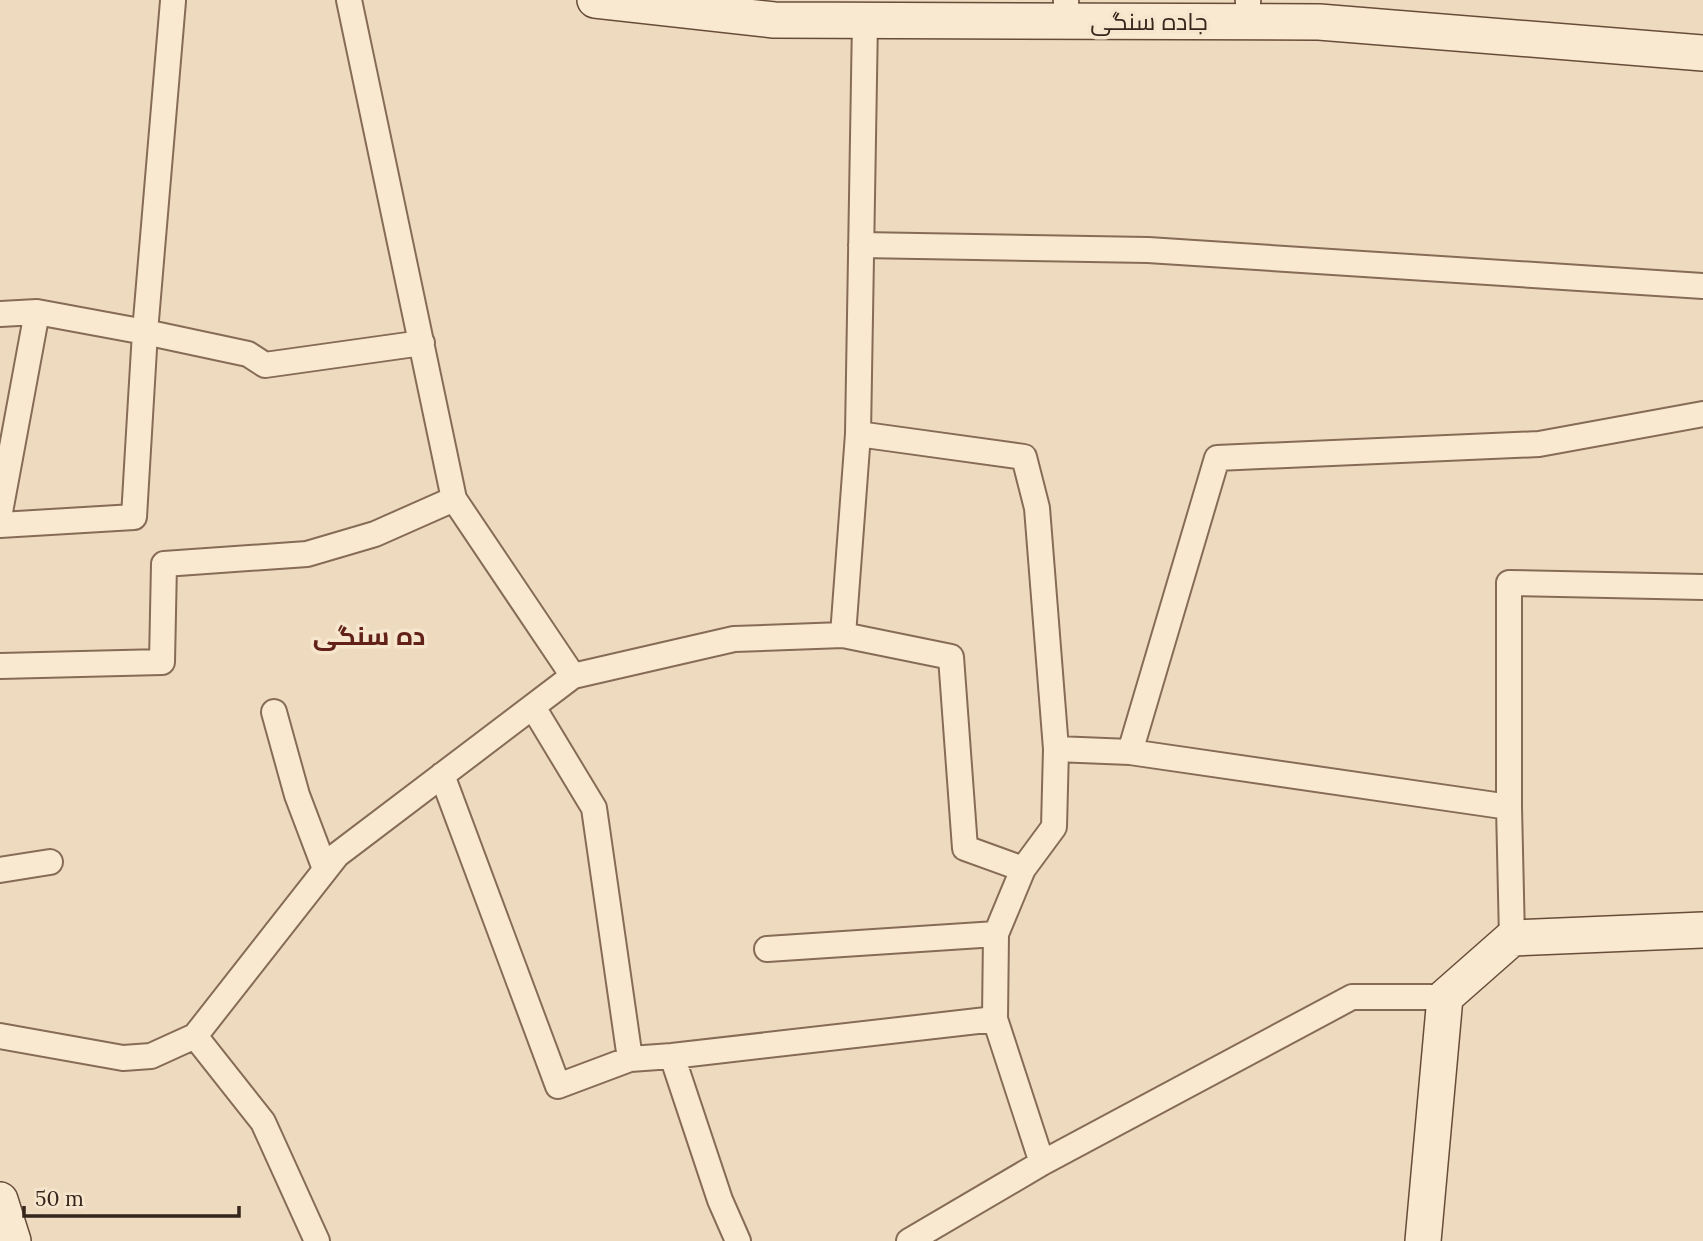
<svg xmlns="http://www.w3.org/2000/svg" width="1703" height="1241" font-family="Lora,Cairo,serif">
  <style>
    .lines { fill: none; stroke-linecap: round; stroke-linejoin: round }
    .street-casing { stroke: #866b57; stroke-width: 28 }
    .secondary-casing { stroke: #684c3a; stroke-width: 38 }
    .street { stroke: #f9e9d1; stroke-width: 24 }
    .secondary { stroke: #f9e9d1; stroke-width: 35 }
    .labels { text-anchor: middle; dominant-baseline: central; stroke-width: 7; stroke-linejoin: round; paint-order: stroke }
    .street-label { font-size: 24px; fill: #35251b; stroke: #f5e6cd }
    .neighbourhood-label { font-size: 26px; font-weight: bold; fill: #62221a; stroke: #f5e6cd }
  </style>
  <rect width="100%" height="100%" fill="#eedabe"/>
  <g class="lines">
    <g class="street-casing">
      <path id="street" d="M349 0 454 499 573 676 734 639 843 635
        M1066 0V21
        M865 20 858 434 843 635 951 657 965 848 1023 869
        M1248 22V0
        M861 245 1148 250 1703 286
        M0 314 37 312 145 332 248 354 265 365 422 343
        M858 434 1024 457 1037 508 1056 749 1054 827 1023 869 996 934 995 1019 1042 1163
        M0 512 37 312
        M0 525 134 517 145 332 173 1
        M0 666 162 662 164 564 307 554 375 534 454 499
        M533 707 594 808 630 1059
        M274 712 297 795 325 869
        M1056 749 1130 752 1509 807
        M1130 752 1217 458 1539 444 1703 414
        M442 775 558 1086 630 1059 672 1056 995 1019
        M0 870 50 862
        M1512 938 1509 807V583L1703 587
        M767 949 996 934
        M0 1036 123 1058 151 1056 195 1036 337 855 573 676
        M195 1036 263 1122 317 1241
        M672 1056 720 1200 738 1241
        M909 1241 1042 1163 1352 997H1445"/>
    </g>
    <g class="secondary-casing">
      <path id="secondary" d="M595 0 774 20 1319 22 1703 53
        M0 1200 13 1241
        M1423 1241 1445 997 1512 938 1703 930"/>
    </g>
    <use href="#street" class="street"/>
    <use href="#secondary" class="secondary"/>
  </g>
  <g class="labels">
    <g class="street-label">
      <text x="1149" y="21">جاده سنگی</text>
    </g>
    <g class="neighbourhood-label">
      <text x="369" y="635">ده سنگی</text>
    </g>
  </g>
  <path d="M24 1206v10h215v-10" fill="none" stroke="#35251b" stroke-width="3.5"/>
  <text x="35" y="1206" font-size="21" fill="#35251b" stroke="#f5e6cd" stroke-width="5" paint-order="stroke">50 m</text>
</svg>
